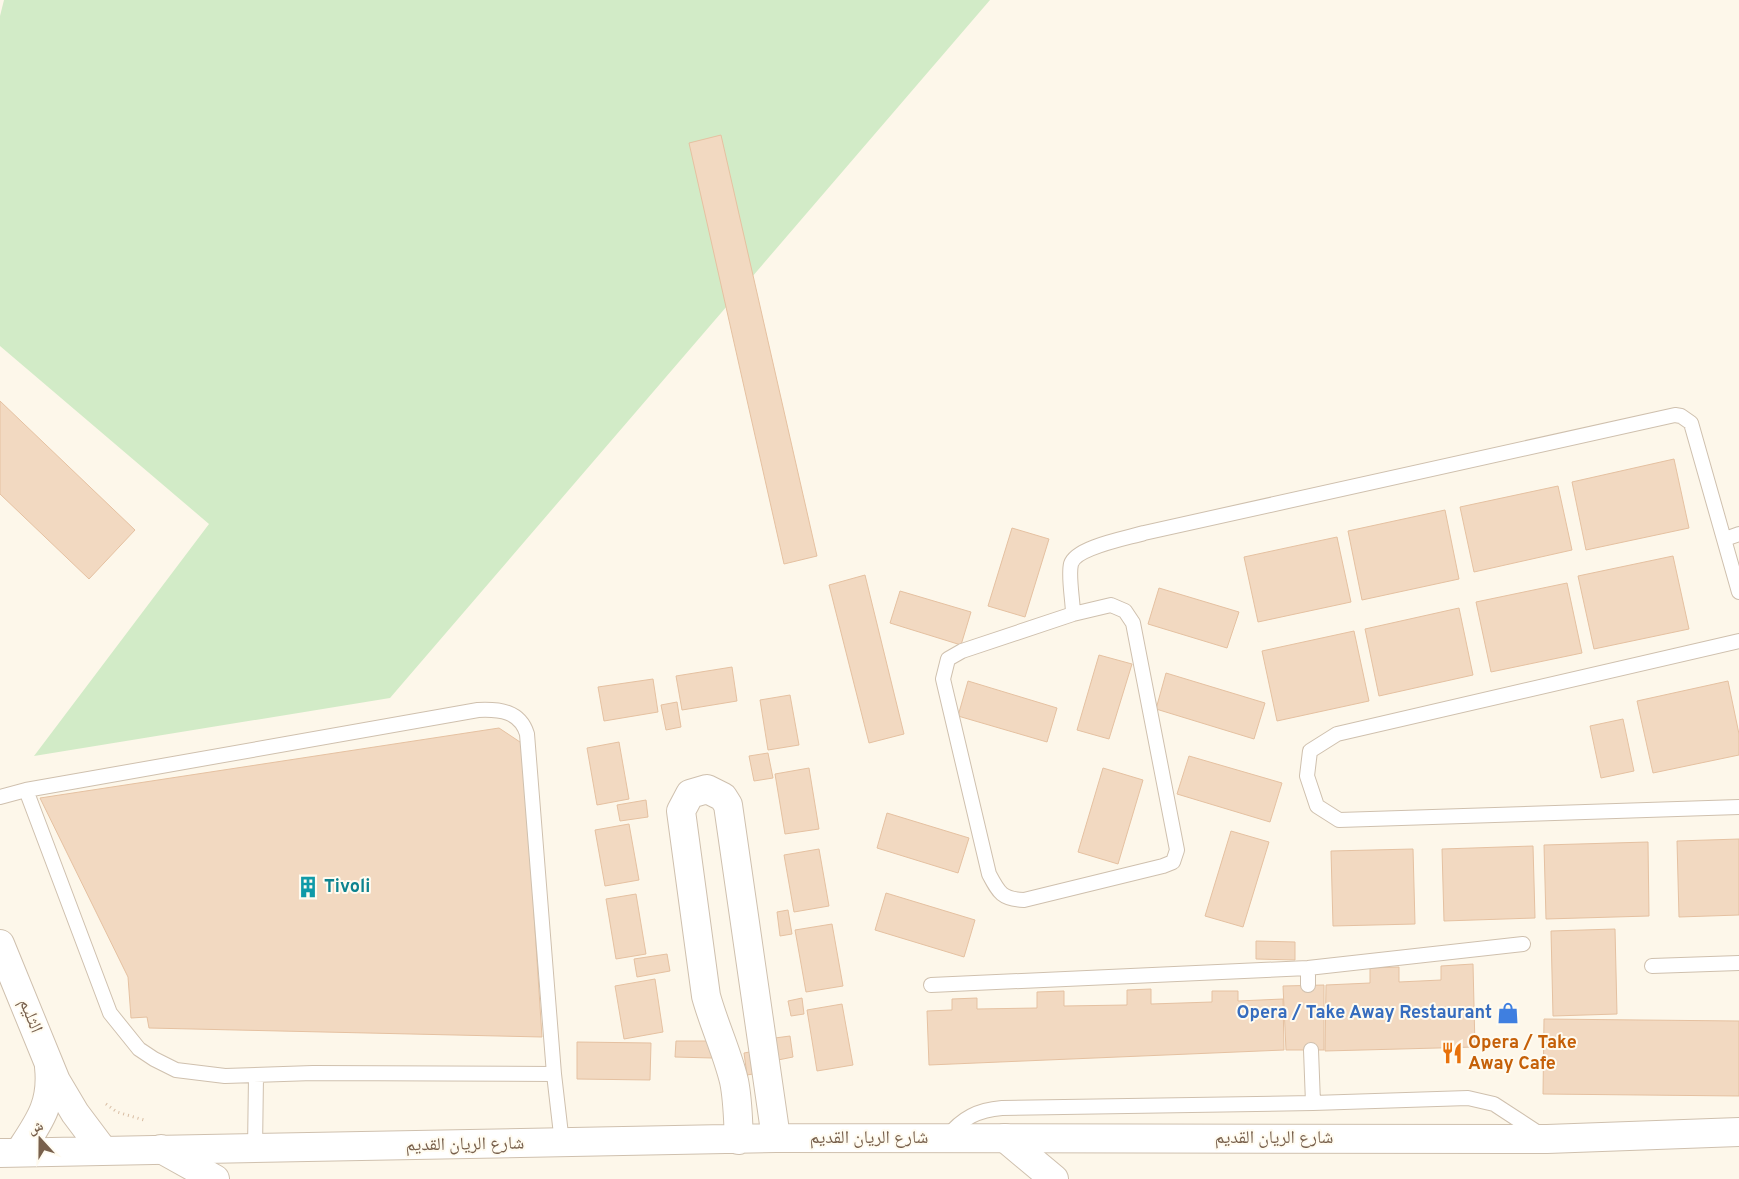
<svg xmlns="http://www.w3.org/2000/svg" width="1739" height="1179" font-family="Overpass,'Noto Naskh Arabic',sans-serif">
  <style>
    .green { fill: #d2ebc7 }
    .building { fill: #f2d9c1; stroke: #e5c1a1 }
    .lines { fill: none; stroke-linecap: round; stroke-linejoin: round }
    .service-casing { stroke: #cfc0ae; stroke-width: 16 }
    .minor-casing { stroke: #cfc0ae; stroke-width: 30 }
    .tertiary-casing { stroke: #cfc0ae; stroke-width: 30 }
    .path { stroke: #d8bda3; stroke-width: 3; stroke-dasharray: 1 4; stroke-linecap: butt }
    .service { stroke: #fff; stroke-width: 14 }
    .minor { stroke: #fff; stroke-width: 28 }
    .tertiary { stroke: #fff; stroke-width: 28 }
    .labels { text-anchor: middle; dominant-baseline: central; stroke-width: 4; stroke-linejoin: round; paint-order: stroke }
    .culture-label { font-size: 18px; font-weight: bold; fill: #0d838f; stroke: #fffbf0; text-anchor: start }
    .shop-label { font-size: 18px; font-weight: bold; fill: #366cbe; stroke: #fffbf0; text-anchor: end }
    .street-label { font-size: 18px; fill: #78604c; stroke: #fffbf0 }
    .food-label { font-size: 18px; font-weight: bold; fill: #c56008; stroke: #fffbf0; text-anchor: start }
  </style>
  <rect width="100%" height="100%" fill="#fdf7ea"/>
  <path class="green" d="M4 0H990L390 698 34 756 209 524 0 346V16Z"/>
  <path class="building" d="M721 135 817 556 784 564 689 143Z
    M0 401 135 530 89 579 0 494Z
    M1674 459 1689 528 1586 550 1572 482Z
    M1558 486 1572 550 1474 572 1460 507Z
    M1445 510 1459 579 1362 600 1348 531Z
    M1012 528 1049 539 1025 617 988 606Z
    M1337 537 1351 602 1258 622 1244 557Z
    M1673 556 1689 629 1594 649 1578 576Z
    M865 575 904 734 869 743 829 585Z
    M1567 583 1582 653 1491 672 1476 602Z
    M1159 588 1239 612 1227 648 1148 624Z
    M900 591 971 612 961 645 890 623Z
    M1459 608 1473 675 1379 696 1365 629Z
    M1354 631 1369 701 1277 721 1262 651Z
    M1099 655 1132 664 1109 739 1077 730Z
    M732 667 737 701 682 710 676 676Z
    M1166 673 1265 703 1254 739 1156 709Z
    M653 679 658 712 604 721 598 687Z
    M968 681 1057 708 1047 742 958 716Z
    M1728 681 1739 734V755L1653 773 1637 701Z
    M790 695 799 745 768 750 760 700Z
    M677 702 681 727 666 730 661 705Z
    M1623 719 1634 771 1601 778 1590 726Z
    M499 728 523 744 542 1037 149 1028 147 1017 131 1018 128 977 40 798Z
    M619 742 629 799 597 805 587 748Z
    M768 753 773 778 754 781 749 756Z
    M1189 756 1282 783 1270 822 1177 794Z
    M809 768 819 829 785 834 775 774Z
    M1103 768 1143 780 1118 864 1078 852Z
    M646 800 648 817 620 821 617 805Z
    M887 813 969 838 958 873 877 848Z
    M629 824 639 880 605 886 595 830Z
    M1231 831 1269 842 1243 927 1205 916Z
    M1739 839V915L1679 917 1677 841Z
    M1648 842 1649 916 1546 919 1544 845Z
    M1533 846 1535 918 1444 921 1442 849Z
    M819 849 829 906 794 912 784 855Z
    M1413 849 1415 924 1333 926 1331 851Z
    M886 893 975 920 964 957 875 930Z
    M636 894 646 954 616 959 606 899Z
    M788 910 792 934 780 936 777 912Z
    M832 924 843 986 806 992 795 930Z
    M1615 929 1617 1014 1553 1016 1551 931Z
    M1256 941 1295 942V960L1256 959Z
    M667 954 670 971 637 977 634 959Z
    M1473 964 1475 1047 1325 1051 1326 985 1370 983V968L1399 967V982L1441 980V966Z
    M655 979 663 1032 624 1039 615 986Z
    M1324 985V1050H1286L1283 986Z
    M1151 989V1004L1212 1002V991H1238V1001L1283 999 1284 1050 929 1065 927 1011 952 1010V999L977 998V1009L1037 1008V992L1064 991V1006L1127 1005V990Z
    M802 998 804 1014 791 1016 788 1001Z
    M842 1004 853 1065 817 1071 807 1010Z
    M1544 1019 1739 1021V1096L1543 1094Z
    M790 1036 793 1057 778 1060 775 1038Z
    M676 1041H712V1058L675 1057Z
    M577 1042 651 1043 650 1080 577 1079Z
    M755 1051 759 1073 747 1075 744 1053Z"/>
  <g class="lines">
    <g class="service-casing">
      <path id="service" d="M1725 539 1739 534
        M1111 605 1125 611 1133 623 1177 850 1173 862 1163 866 1024 900C1002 899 999 893 989 874L943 679 948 659 962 651 1073 614Z
        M1073 614C1073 601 1068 576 1071 564 1076 547 1128 538 1144 533L1675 415 1681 416 1691 423 1739 592
        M1739 641 1337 734 1310 751 1307 776 1317 806 1339 820 1739 807
        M26 790 110 1013 139 1049 154 1059 176 1070 225 1076 313 1073 554 1074
        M0 797 26 790 478 710C500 709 520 711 527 734L554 1074 562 1143
        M1652 966 1739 963
        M1308 968V985
        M931 985 1308 968 1523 944
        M1311 1050 1313 1103
        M947 1137C962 1118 978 1110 1002 1108L1313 1103 1468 1098 1494 1104 1543 1136
        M255 1149 256 1076"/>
    </g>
    <g class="minor-casing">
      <path id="minor" d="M0 944 56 1081 75 1113 102 1149
        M739 1140C738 1121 738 1100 734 1081 727 1052 714 1025 706 996L681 811 690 794 707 789 723 797 728 805 776 1138
        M20 1151C39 1122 53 1104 49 1067
        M0 1153 776 1138 1547 1139 1739 1132"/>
    </g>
    <g class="tertiary-casing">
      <path id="tertiary" d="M1005 1138 1054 1179
        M161 1149 215 1179"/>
    </g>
    <path class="path" d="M106 1104 117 1112 144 1120"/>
    <use href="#service" class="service"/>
    <use href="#minor" class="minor"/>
    <use href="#tertiary" class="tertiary"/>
  </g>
  <defs>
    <g id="building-bare" transform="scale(1.725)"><path d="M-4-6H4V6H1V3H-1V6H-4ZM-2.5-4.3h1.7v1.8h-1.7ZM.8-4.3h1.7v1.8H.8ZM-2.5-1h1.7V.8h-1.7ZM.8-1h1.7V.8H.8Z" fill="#0f9aa8" stroke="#fffbf0" stroke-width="2.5" paint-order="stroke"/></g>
    <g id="shop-bare" transform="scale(1.725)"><path d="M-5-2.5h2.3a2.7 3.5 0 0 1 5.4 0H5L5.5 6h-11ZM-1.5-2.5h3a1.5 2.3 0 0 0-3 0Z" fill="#3f7fe0" stroke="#fffbf0" stroke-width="2.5" paint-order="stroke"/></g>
    <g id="restaurant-bare" transform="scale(1.725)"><path d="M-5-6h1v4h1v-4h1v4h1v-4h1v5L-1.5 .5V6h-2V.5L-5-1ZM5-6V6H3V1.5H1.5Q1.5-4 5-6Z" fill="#e8710a" stroke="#fffbf0" stroke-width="2.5" paint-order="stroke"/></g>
  </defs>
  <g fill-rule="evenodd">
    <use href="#building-bare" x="308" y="887"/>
    <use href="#shop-bare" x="1508" y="1013"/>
    <use href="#restaurant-bare" x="1452" y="1053"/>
  </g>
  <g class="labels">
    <g class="culture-label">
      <text x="324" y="887">Tivoli</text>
    </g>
    <g class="shop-label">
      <text x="1492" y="1013">Opera / Take Away Restaurant</text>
    </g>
    <g class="street-label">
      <text transform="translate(30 1016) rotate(68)">الثليم</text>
      <text x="869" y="1138">شارع الريان القديم</text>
      <text x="1274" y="1138">شارع الريان القديم</text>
      <text transform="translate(465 1145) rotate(-1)">شارع الريان القديم</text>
    </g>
    <g class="food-label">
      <text x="1468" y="1043">Opera / Take<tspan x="1468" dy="21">Away Cafe</tspan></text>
    </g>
  </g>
  <g transform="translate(40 1139) rotate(339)" stroke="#fffbf0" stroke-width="4" paint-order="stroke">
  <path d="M0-4L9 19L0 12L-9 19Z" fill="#78604c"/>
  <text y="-8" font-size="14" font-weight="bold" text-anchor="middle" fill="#78604c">ش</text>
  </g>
</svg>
